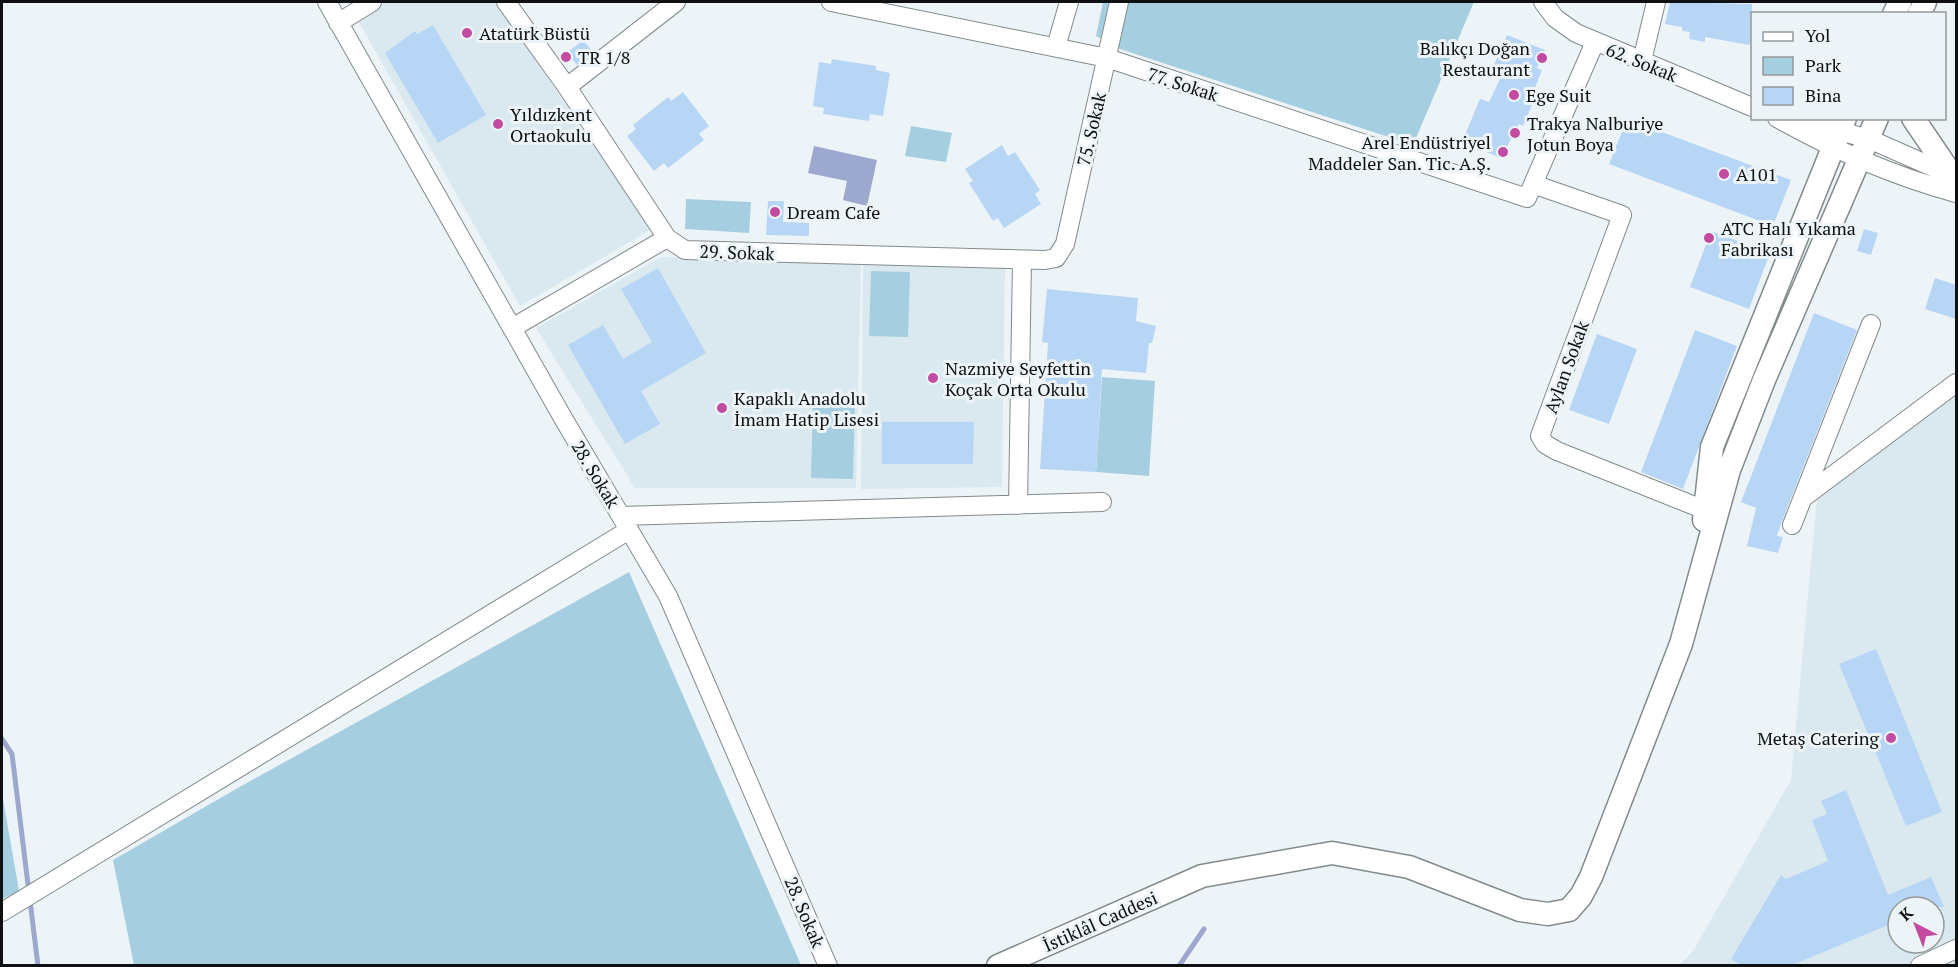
<svg xmlns="http://www.w3.org/2000/svg" width="1958" height="967" font-family="'PT Serif',serif">
  <style>
    .built { fill: #dae9ef; fill-rule: evenodd }
    .green { fill: #a5cfe0 }
    .water { fill: #9ca8cd }
    .lines { fill: none; stroke-linecap: round; stroke-linejoin: round }
    .stream { stroke: #9ca8cd; stroke-width: 5 }
    .building { fill: #b7d6f6 }
    .minor-casing { stroke: #838a8c; stroke-width: 20 }
    .tertiary-casing { stroke: #838a8c; stroke-width: 25 }
    .minor { stroke: #fff; stroke-width: 18 }
    .tertiary { stroke: #fff; stroke-width: 22 }
    .poi-dot { fill: #c24ba1; stroke: #edf4f7; stroke-width: 2 }
    .labels { text-anchor: middle; dominant-baseline: central; stroke-width: 6; stroke-linejoin: round; paint-order: stroke }
    .poi-label { font-size: 18px; fill: #0e1011; stroke: #edf4f7; text-anchor: start }
    .street-label { font-size: 18px; fill: #0e1011; stroke: #edf4f7 }
  </style>
  <rect width="100%" height="100%" fill="#edf4f7"/>
  <path class="built" d="M384 2H495L652 229 520 306 357 19Z
    M661 257 861 263 856 488H635L536 328Z
    M863 263 1005 268 1002 487 861 489Z
    M1956 391V965L1678 966 1693 951 1791 780 1817 497ZM1898 907H1934V943H1898Z"/>
  <path class="green" d="M1103 2H1474L1413 145 1120 49 1096 36Z
    M911 126 952 133 946 162 905 156Z
    M686 199 751 202 749 233 685 229Z
    M871 271 910 272 908 337 869 336Z
    M1102 377 1155 381 1149 476 1096 472Z
    M813 402 855 403 853 479 811 478Z
    M629 572 801 965H134L113 860 243 785Z
    M2 793 19 891 2 899Z"/>
  <path class="water" d="M814 146 877 160 867 206 843 200 847 181 808 173Z"/>
  <g class="lines">
    <path class="stream" d="M2 739 12 754 38 966
      M1179 966 1204 929"/>
  </g>
  <path class="building" d="M1670 2 1752 4V36L1749 45 1705 37V42L1689 39 1690 32 1682 31V27L1665 24Z
    M433 25 486 115 438 143 385 53 415 31 417 34Z
    M1507 35 1545 50 1537 68 1542 70 1534 90 1538 91 1523 126 1519 124 1501 158 1462 142 1480 99 1489 102 1501 77 1491 72Z
    M583 40 593 52 577 65 567 53Z
    M832 59 876 66V70L890 73 883 116 870 114 869 121 823 114 824 108 813 106 819 62 831 64Z
    M683 92 709 126 699 134 704 140 668 168 664 163 654 171 627 136 636 129 633 125 668 97 671 101Z
    M1627 119 1791 180 1773 226 1609 164Z
    M1002 145 1008 156 1015 152 1040 190 1035 194 1041 204 1004 228 998 218 993 221 969 183 973 181 965 169Z
    M768 201H784L783 222 809 223V236L766 235Z
    M1864 229 1878 233 1871 255 1857 251Z
    M1711 231 1770 253 1749 309 1690 287Z
    M658 268 706 353 641 391 660 424 625 444 568 345 603 325 623 359 652 342 621 289Z
    M1935 278 1956 285V319L1925 309Z
    M1047 289 1138 298 1136 321 1156 326 1152 343H1149L1146 373 1102 369 1096 472 1040 469 1048 343 1042 342Z
    M1814 313 1857 330 1782 521 1777 536 1783 537 1778 553 1747 546 1756 508 1741 502Z
    M1695 330 1737 346 1683 489 1641 472Z
    M1597 334 1637 349 1609 424 1569 410Z
    M882 422H974L973 464H882Z
    M1876 649 1942 812 1906 826 1839 664Z
    M1846 790 1888 895 1931 877 1944 907H1898V921L1790 966H1742L1731 959 1781 875 1786 879 1828 861 1812 820 1827 814 1821 801Z"/>
  <g class="lines">
    <g class="minor-casing">
      <path id="minor" d="M327 2 563 418 668 596 828 966
        M506 2 567 87 667 238 685 250 1045 260 1056 258 1065 244 1119 2
        M831 2 1107 58 1527 198 1595 42
        M1543 2 1555 18 1576 33 1752 107
        M338 23 372 2
        M1056 47 1069 2
        M1642 61 1656 2
        M567 87 676 2
        M1777 118C1834 150 1893 176 1956 193
        M1792 118 1869 139 1953 176
        M1533 184 1622 215 1540 436 1545 444 1557 451 1705 510
        M512 328 667 238
        M1804 497 1956 383
        M1018 505 1022 260
        M621 516 1102 502
        M1792 525 1871 324
        M2 912 629 530
        M1920 966 1956 949"/>
    </g>
    <g class="tertiary-casing">
      <path id="tertiary" d="M1894 14 1900 2
        M1919 14 1925 2
        M1913 118 1951 174
        M1704 520 1712 447 1845 118
        M998 966 1202 876 1332 853 1409 867 1520 910 1548 914 1569 910 1581 896 1591 877 1681 644 1729 470 1764 380 1877 118"/>
    </g>
    <use href="#minor" class="minor"/>
    <use href="#tertiary" class="tertiary"/>
  </g>
  <g class="poi-dot">
    <circle cx="467" cy="33" r="6"/>
    <circle cx="566" cy="57" r="6"/>
    <circle cx="1542" cy="58" r="6"/>
    <circle cx="1514" cy="95" r="6"/>
    <circle cx="498" cy="124" r="6"/>
    <circle cx="1515" cy="133" r="6"/>
    <circle cx="1503" cy="152" r="6"/>
    <circle cx="1724" cy="174" r="6"/>
    <circle cx="775" cy="212" r="6"/>
    <circle cx="1709" cy="238" r="6"/>
    <circle cx="933" cy="378" r="6"/>
    <circle cx="722" cy="408" r="6"/>
    <circle cx="1891" cy="738" r="6"/>
  </g>
  <g class="labels">
    <g class="poi-label">
      <text x="479" y="33">Atatürk Büstü</text>
      <text x="1530" y="48" text-anchor="end">Balıkçı Doğan<tspan x="1530" dy="21">Restaurant</tspan></text>
      <text x="578" y="57">TR 1/8</text>
      <text x="1526" y="95">Ege Suit</text>
      <text x="510" y="114">Yıldızkent<tspan x="510" dy="21">Ortaokulu</tspan></text>
      <text x="1527" y="123">Trakya Nalburiye<tspan x="1527" dy="21">Jotun Boya</tspan></text>
      <text x="1491" y="142" text-anchor="end">Arel Endüstriyel<tspan x="1491" dy="21">Maddeler San. Tic. A.Ş.</tspan></text>
      <text x="1736" y="174">A101</text>
      <text x="787" y="212">Dream Cafe</text>
      <text x="1721" y="228">ATC Halı Yıkama<tspan x="1721" dy="21">Fabrikası</tspan></text>
      <text x="945" y="368">Nazmiye Seyfettin<tspan x="945" dy="21">Koçak Orta Okulu</tspan></text>
      <text x="734" y="398">Kapaklı Anadolu<tspan x="734" dy="21">İmam Hatip Lisesi</tspan></text>
      <text x="1879" y="738" text-anchor="end">Metaş Catering</text>
    </g>
    <g class="street-label">
      <text transform="translate(1642 62) rotate(22)">62. Sokak</text>
      <text transform="translate(1183 84) rotate(18)">77. Sokak</text>
      <text transform="translate(1091 129) rotate(-77)">75. Sokak</text>
      <text transform="translate(737 252) rotate(2)">29. Sokak</text>
      <text transform="translate(1566 367) rotate(-70)">Aylan Sokak</text>
      <text transform="translate(596 474) rotate(59)">28. Sokak</text>
      <text transform="translate(805 912) rotate(67)">28. Sokak</text>
      <text transform="translate(1100 921) rotate(-24)">İstiklâl Caddesi</text>
    </g>
  </g>
  <rect width="1958" height="967" fill="none" stroke="#0e1011" stroke-width="6"/>
  <rect x="1751" y="12" width="195" height="108" fill="#edf4f7" stroke="#94999b" stroke-width="1.5"/>
  <rect x="1763" y="32" width="30" height="9" fill="#ffffff" stroke="#94999b" stroke-width="1.5"/>
  <text x="1805" y="42" font-size="18" fill="#0e1011">Yol</text>
  <rect x="1763" y="57" width="30" height="18" fill="#a5cfe0" stroke="#94999b" stroke-width="1.5"/>
  <text x="1805" y="72" font-size="18" fill="#0e1011">Park</text>
  <rect x="1763" y="87" width="30" height="18" fill="#b7d6f6" stroke="#94999b" stroke-width="1.5"/>
  <text x="1805" y="102" font-size="18" fill="#0e1011">Bina</text>
  <g transform="translate(1916 925) rotate(318)"><circle r="28" fill="#edf4f7" stroke="#94999b" stroke-width="1.5"/>
  <path d="M0-4.5L10 22L0 15L-10 22Z" fill="#c24ba1"/>
  <text y="-9" font-size="16" font-weight="bold" text-anchor="middle" fill="#0e1011">K</text>
  </g>
</svg>
